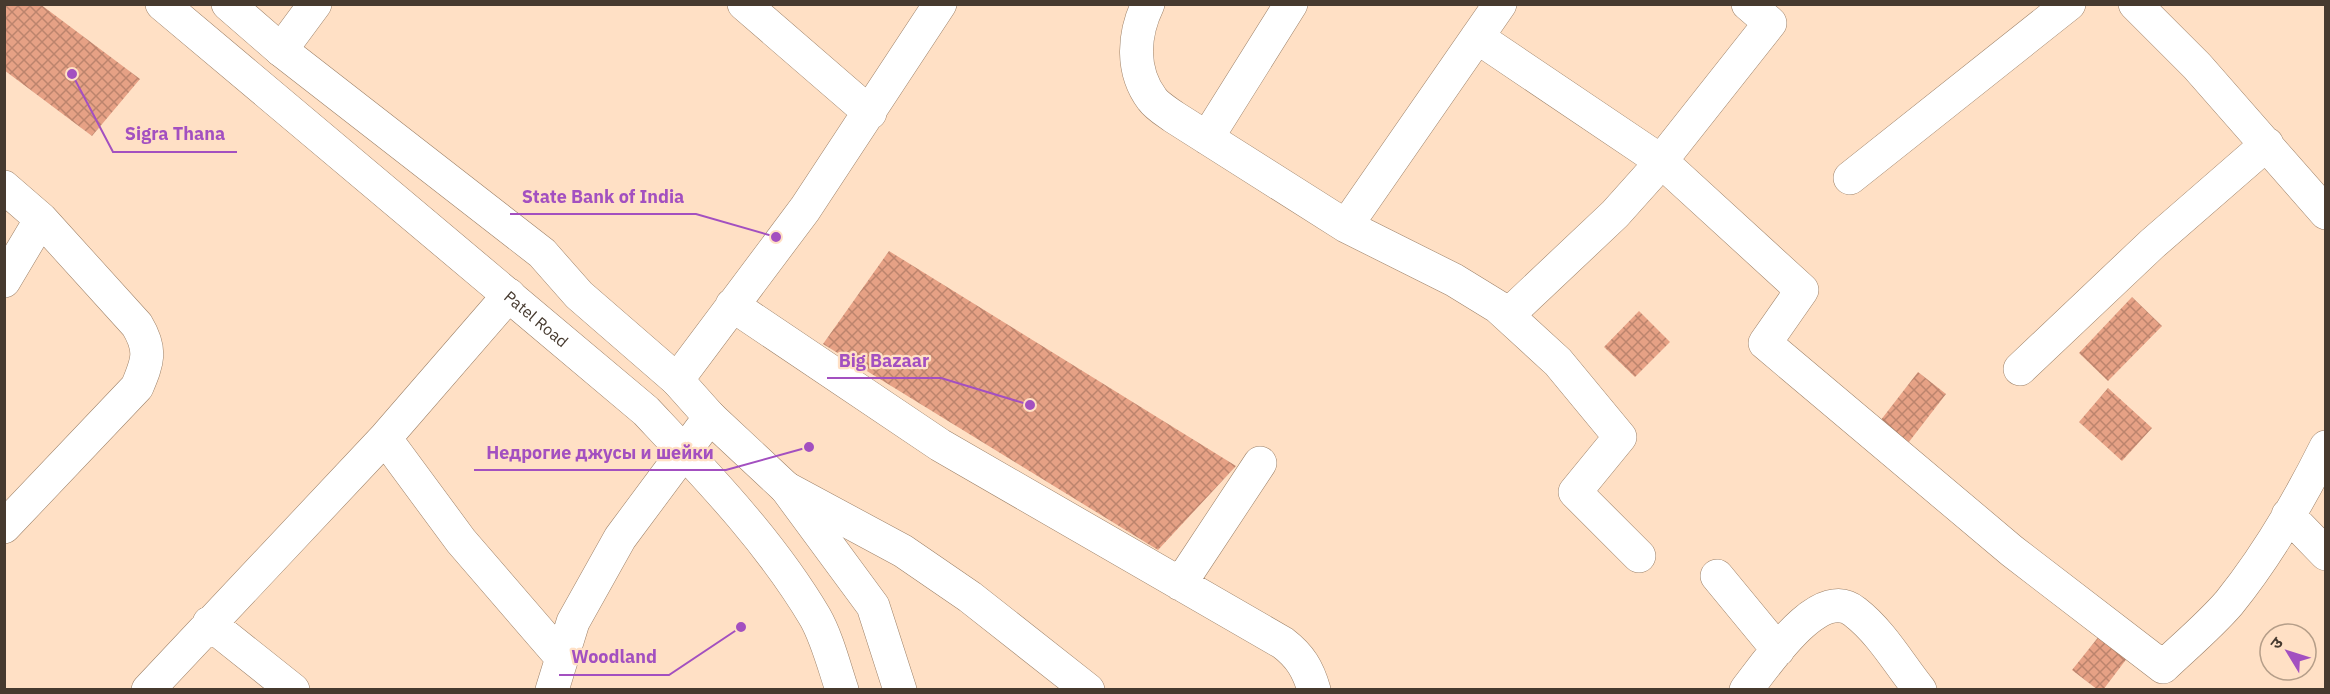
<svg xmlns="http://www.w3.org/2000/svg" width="2330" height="694" font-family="'IBM Plex Sans','Noto Sans Devanagari',sans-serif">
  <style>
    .building { fill: url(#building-cross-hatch) }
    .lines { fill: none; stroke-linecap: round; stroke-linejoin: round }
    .street-casing { stroke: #9d8168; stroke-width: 34 }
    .secondary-casing { stroke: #9d8168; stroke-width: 34 }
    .street { stroke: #fff; stroke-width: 33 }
    .secondary { stroke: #fff; stroke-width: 33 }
    .labels { text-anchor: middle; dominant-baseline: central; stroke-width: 4.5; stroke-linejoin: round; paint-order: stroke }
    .street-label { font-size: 16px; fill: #463a2f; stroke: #ffe0c5 }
    .leader { fill: none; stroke: #a350c0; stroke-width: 2 }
    .callout-dot { fill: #a350c0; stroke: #ffe0c5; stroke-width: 2 }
    .callout-label { font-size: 18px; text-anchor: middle; font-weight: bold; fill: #a350c0; stroke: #ffe0c5; stroke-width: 4.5; stroke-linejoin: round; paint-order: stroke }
  </style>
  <defs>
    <pattern id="building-cross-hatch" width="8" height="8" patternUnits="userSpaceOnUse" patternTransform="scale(1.5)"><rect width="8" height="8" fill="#e6a185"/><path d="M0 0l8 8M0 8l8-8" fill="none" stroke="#bc846d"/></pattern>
  </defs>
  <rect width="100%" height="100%" fill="#ffe0c5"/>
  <path class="building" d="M4 4H40L140 79 92 136 4 70Z
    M889 251 1236 466 1158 550 823 344Z
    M2132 297 2162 326 2108 381 2079 353Z
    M1639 311 1670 342 1635 377 1604 347Z
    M1918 372 1946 394 1905 447 1877 425Z
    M2108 388 2152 428 2122 461 2079 422Z
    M2100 635 2128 657 2103 690H2098L2072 670Z"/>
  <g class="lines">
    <g class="street-casing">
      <path id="street" d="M744 4 870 113
        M1148 4C1133 35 1131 71 1152 99 1157 106 1167 112 1174 117L1346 226 1454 280 1498 307 1558 362 1620 437 1575 492 1639 556
        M2135 4 2197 66 2326 213
        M1477 37 1661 161 1802 290 1765 343 2012 551 2163 667C2185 646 2209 626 2229 603 2267 556 2299 501 2326 447
        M281 50 315 4
        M1207 138 1291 4
        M1850 178 2069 4
        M4 187 41 219 137 325C152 350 148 361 137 387L4 527
        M1346 226 1500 4
        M4 281 41 219
        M732 305 940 445 1283 643C1300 656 1308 669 1314 690
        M1508 315 1615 214 1649 176 1770 23 1748 4
        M2020 369 2152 244 2267 144
        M677 380 805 209 940 4
        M385 438 461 541 562 658
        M786 488 903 551 970 597 1088 690
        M2288 515 2326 554
        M1717 576 1778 650
        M1180 584 1260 463
        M209 623 293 690
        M148 690 385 438 509 295
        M552 690 573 622 620 538 710 417
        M1746 690C1766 665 1820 582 1855 612 1882 633 1899 664 1920 690"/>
    </g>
    <g class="secondary-casing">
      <g id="secondary">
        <path id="s1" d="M162 4 646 411C706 475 770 541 815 617 827 638 834 666 842 690"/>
        <path d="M228 4 281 50 542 253 579 295 677 380 710 417 786 488 873 606 900 690"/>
      </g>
    </g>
    <use href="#street" class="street"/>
    <use href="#secondary" class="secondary"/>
  </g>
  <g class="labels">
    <g class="street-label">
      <text stroke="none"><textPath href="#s1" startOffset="489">Patel Road</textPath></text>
    </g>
  </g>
  <path class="leader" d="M72 74L113 152H237M776 237L696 214H510M1030 405L941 378H827M809 447L726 470H474M741 627L669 675H559"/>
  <g class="callout-dot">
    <circle cx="72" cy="74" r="6"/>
    <circle cx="776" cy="237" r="6"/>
    <circle cx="1030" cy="405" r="6"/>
    <circle cx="809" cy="447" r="6"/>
    <circle cx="741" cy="627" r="6"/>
  </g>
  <g class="callout-label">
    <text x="175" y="140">Sigra Thana</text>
    <text x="603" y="203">State Bank of India</text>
    <text x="884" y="367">Big Bazaar</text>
    <text x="600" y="459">Недрогие джусы и шейки</text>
    <text x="614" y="663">Woodland</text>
  </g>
  <rect width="2330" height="694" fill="none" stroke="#463a2f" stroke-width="12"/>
  <g transform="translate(2288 652) rotate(308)"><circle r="28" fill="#ffe0c5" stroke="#b59e89" stroke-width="1.5"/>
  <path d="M0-4.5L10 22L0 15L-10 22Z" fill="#a350c0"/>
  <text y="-9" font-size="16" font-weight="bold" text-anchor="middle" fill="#463a2f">उ</text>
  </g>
</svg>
